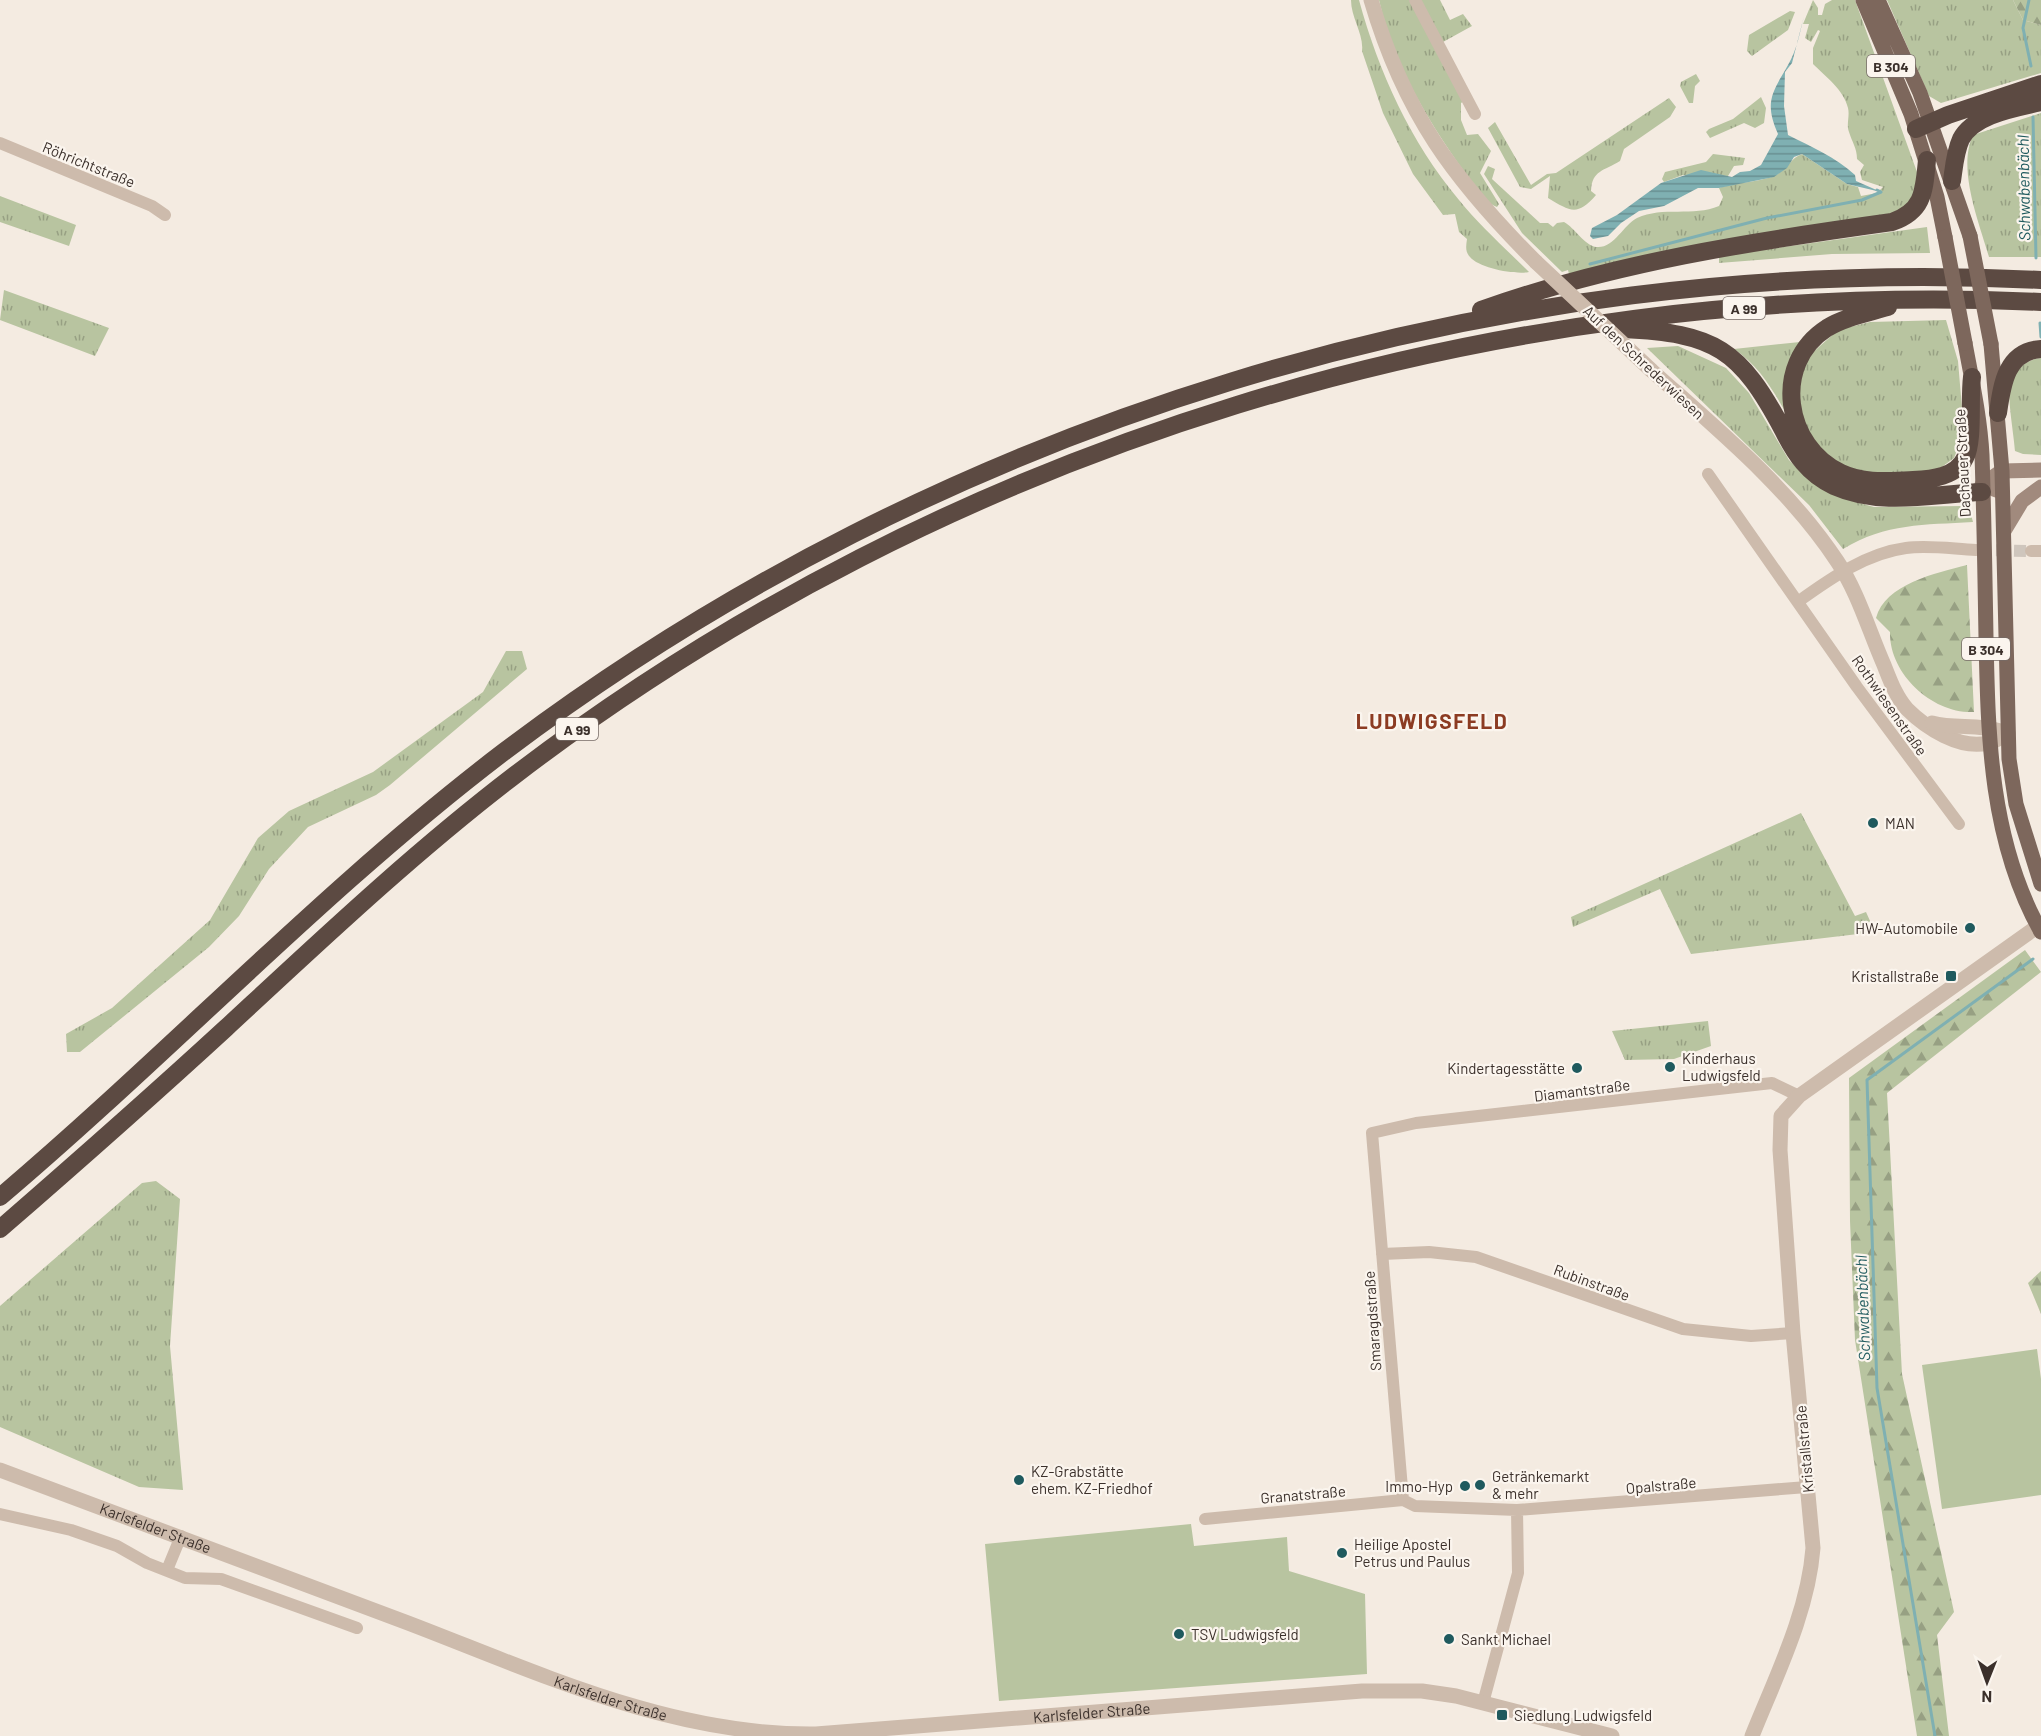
<svg xmlns="http://www.w3.org/2000/svg" width="2041" height="1736" font-family="Barlow,sans-serif">
  <style>
    .grass { fill: url(#grass-tufts) }
    .forest { fill: url(#forest-firs) }
    .pitch { fill: #b8c4a0 }
    .water { fill: url(#water-rules) }
    .lines { fill: none; stroke-linecap: round; stroke-linejoin: round }
    .stream { stroke: #7fb0b2; stroke-width: 3 }
    .minor-tunnel { stroke: #cfc6bd; stroke-width: 12; stroke-dasharray: 12 6; stroke-linecap: butt }
    .minor { stroke: #cdbbac; stroke-width: 12 }
    .tertiary { stroke: #cdbbac; stroke-width: 15 }
    .secondary { stroke: #a18a7d; stroke-width: 15 }
    .primary { stroke: #7d675c; stroke-width: 15 }
    .motorway { stroke: #5c4a42; stroke-width: 18 }
    .tertiary-bridge { stroke: #cdbbac; stroke-width: 15 }
    .primary-bridge { stroke: #7d675c; stroke-width: 15 }
    .poi-dot { fill: #1f5a5e; stroke: #fbf5ee; stroke-width: 2 }
    .labels { text-anchor: middle; dominant-baseline: central; stroke-width: 4.5; stroke-linejoin: round; paint-order: stroke }
    .shield { fill: #fbf5ee; stroke: #756b66; stroke-width: 1.5 }
    .shield-label { font-size: 14px; font-weight: bold; fill: #3b302b }
    .street-label { font-size: 15px; fill: #3b302b; stroke: #fbf5ee }
    .poi-label { font-size: 15px; fill: #3b302b; stroke: #fbf5ee; text-anchor: start }
    .water-label { font-size: 16px; font-style: italic; fill: #1f5a5e; stroke: #fbf5ee }
    .district-label { font-size: 21px; font-weight: bold; letter-spacing: 1.5px; fill: #8c3b22; stroke: #fbf5ee }
  </style>
  <defs>
    <pattern id="grass-tufts" width="24" height="20" patternUnits="userSpaceOnUse" patternTransform="scale(1.5)"><rect width="24" height="20" fill="#b8c4a0"/><path d="M3 7l-1-3M5 7V3M7 7l1-3M15 17l-1-3M17 17v-4M19 17l1-3" fill="none" stroke="#97a083"/></pattern>
    <pattern id="forest-firs" width="22" height="20" patternUnits="userSpaceOnUse" patternTransform="scale(1.5)"><rect width="22" height="20" fill="#b8c4a0"/><path d="M5 1l3.5 6h-7zM16 11l3.5 6h-7z" fill="#97a083"/></pattern>
    <pattern id="water-rules" width="6" height="5" patternUnits="userSpaceOnUse" patternTransform="scale(1.5)"><rect width="6" height="5" fill="#7fb0b2"/><path d="M0 2.5h6" fill="none" stroke="#699091"/></pattern>
  </defs>
  <rect width="100%" height="100%" fill="#f4ebe1"/>
  <path class="grass" d="M1351 0H1359C1379 73 1410 141 1459 200 1480 226 1505 248 1529 272 1515 275 1479 268 1470 257 1465 252 1466 246 1467 239L1459 232 1455 214 1443 215 1413 174 1383 113 1362 51C1364 34 1351 18 1351 0Z
    M1379 0H1411L1464 101 1461 103V120L1467 135 1478 134 1491 151 1480 173 1499 204 1497 207C1482 201 1472 182 1463 170 1426 118 1393 62 1379 0Z
    M1420 0H1440L1450 20 1463 14 1472 26 1443 42Z
    M1813 0 1818 8V15H1822L1825 4 1832 0H1855L1917 172 1916 193 1902 212 1569 274 1568 270 1562 272 1522 233 1484 174 1488 166 1495 169 1492 179 1540 223H1548L1553 227 1557 223 1564 222C1575 228 1584 245 1596 247 1614 249 1623 225 1637 218 1663 206 1693 217 1719 206L1723 197 1719 188C1733 183 1766 181 1776 175 1787 169 1791 158 1802 154L1847 184 1858 187 1861 196 1877 193 1883 187 1862 180 1860 172 1864 165 1857 159C1857 148 1852 142 1849 132 1846 125 1850 116 1848 108 1844 90 1825 76 1813 64V48L1820 31 1818 30 1811 42 1805 38 1809 24H1803Z
    M1887 0H2013L2023 20 2041 25V73L1941 103 1929 96Z
    M1790 11 1795 12 1788 30 1752 56 1747 51 1749 35Z
    M1696 74 1700 81 1695 86 1693 103H1689L1680 86 1681 82Z
    M1761 97 1766 108 1764 123 1755 128 1744 123 1710 138 1706 132 1709 129 1733 119Z
    M1669 98 1676 107 1670 117 1624 149 1620 161C1604 171 1592 170 1591 191L1596 195C1577 217 1570 211 1548 198L1550 176 1531 189 1520 187 1488 128 1495 122 1531 185 1547 174 1556 173Z
    M2041 113V257H1989C1979 222 1957 169 1973 135Z
    M1713 154 1745 158 1743 165 1734 166 1728 176 1683 175 1664 182 1662 179 1665 172 1706 162Z
    M0 196 76 225 69 246 0 222Z
    M1927 227 1930 253 1832 254 1719 263V256Z
    M4 290 109 328 95 356 0 320Z
    M1946 320 1958 361 1964 432 1954 458 1935 472 1868 474 1836 463 1807 438 1800 412V377L1811 354 1838 330 1870 322Z
    M1800 342 1785 411C1771 387 1758 365 1734 349Z
    M1678 346 1726 368 1749 393 1789 460 1802 473 1849 500 1874 507 1964 506 1970 511 1973 522C1924 525 1886 523 1843 549L1809 505 1647 348Z
    M2041 358V455L2023 454 2015 451C2014 435 2007 398 2010 384 2012 370 2028 359 2041 358Z
    M506 651H522L527 669 390 785 376 795 308 827 269 869 239 916 209 947 80 1052H67L66 1034 112 1008 210 920 258 838 289 811 373 772 483 692Z
    M1801 813 1855 916 1866 912 1875 932 1691 954 1660 889 1573 927 1571 917Z
    M1708 1021 1711 1046 1674 1059 1625 1060 1612 1031Z
    M156 1181 180 1199 170 1346 183 1490 139 1487 0 1427V1306L142 1183Z"/>
  <path class="forest" d="M2013 0H2041V25L2023 20Z
    M1967 565 1974 712C1933 714 1889 674 1890 632L1876 618C1885 584 1936 573 1967 565Z
    M2025 950 2041 972 1887 1093 1902 1374 1954 1612 1937 1635 1949 1736H1917L1855 1340 1850 1221 1849 1078Z
    M2041 1271V1314L2028 1283Z"/>
  <path class="pitch" d="M2037 1349 2041 1379V1495L1942 1509 1922 1365Z
    M1191 1524 1194 1546 1287 1537 1289 1571 1365 1594 1367 1674 999 1701 985 1544Z"/>
  <path class="water" d="M1804 16 1792 63 1785 72 1784 106 1788 135C1812 147 1835 157 1855 175L1856 181 1881 192 1847 184 1802 154 1794 157 1787 168 1774 177 1719 188H1698L1664 206 1639 211 1621 223 1608 236 1593 239 1590 236 1592 228 1617 215 1661 183 1701 170 1732 177 1740 172 1750 171 1761 165 1778 134C1764 102 1772 93 1788 65 1797 50 1800 32 1804 16Z"/>
  <g class="lines">
    <path class="stream" d="M2029 0 2023 28 2031 66
      M2033 117 2036 258
      M1590 264 1767 218 1862 200 1881 192 1877 190
      M2040 323 2041 337
      M1935 1736 1877 1388 1867 1080 2033 959"/>
    <path class="minor-tunnel" d="M1978 550 2031 551"/>
    <path class="minor" d="M1415 0 1475 114
      M0 143 152 206 165 215
      M1708 474 1857 687 1959 824
      M2031 551H2041
      M1799 601C1831 578 1867 553 1906 548 1929 545 1953 549 1976 550
      M1382 1254 1429 1252 1476 1257 1683 1329 1751 1336 1793 1333
      M1403 1500 1372 1133 1416 1123 1772 1083 1799 1096
      M1403 1500 1415 1506 1517 1510 1807 1487
      M0 1514 71 1530 117 1546 147 1563 185 1578 221 1579 357 1628
      M1205 1519 1403 1500
      M167 1570 181 1536
      M1483 1703 1518 1573 1517 1510"/>
    <g class="tertiary">
      <path d="M1371 0C1404 113 1454 180 1536 262"/>
      <path d="M1651 370C1717 429 1788 487 1837 561 1858 592 1869 631 1884 665 1890 680 1896 697 1907 709 1926 728 1960 750 1988 743 1995 742 2002 736 2008 733"/>
      <path d="M1932 723C1954 729 1978 724 2000 731"/>
      <path id="s1" d="M0 1470C136 1520 272 1571 408 1623 539 1673 672 1736 816 1734L1362 1691H1422L1456 1696 1612 1736"/>
      <path d="M1752 1736C1776 1676 1808 1613 1813 1548L1793 1333 1780 1150 1781 1116 1799 1096 2041 924"/>
    </g>
    <path class="secondary" d="M2002 492 1982 485 2002 471 2041 470
      M2004 531 2022 501 2041 487"/>
    <path class="primary" d="M1863 0 1911 114 1937 197 1945 237
      M1878 0 1920 93 1970 236
      M1965 343C1972 381 1980 417 1982 455 1984 516 1985 576 1986 637 1988 738 1990 841 2041 932
      M1991 344 2002 471 2009 759 2016 804 2041 884"/>
    <path class="motorway" d="M1916 129 1948 115 2041 84
      M1952 181C1954 167 1955 152 1961 139 1974 114 2016 108 2041 102
      M1888 307C1868 313 1845 317 1827 328 1771 364 1785 447 1841 473 1864 484 1889 481 1913 480 1932 479 1956 477 1965 458 1974 440 1969 400 1972 377
      M1481 310C1612 263 1754 241 1892 222 1924 211 1924 191 1927 160
      M1623 329C1715 333 1740 349 1783 430 1795 454 1808 474 1834 486 1881 507 1933 494 1982 492
      M1998 413C2002 385 2006 351 2041 349
      M0 1197C171 1052 326 887 505 751 942 421 1495 252 2041 280
      M0 1229C76 1163 152 1096 226 1028 320 941 413 853 515 775 949 444 1497 277 2041 302"/>
    <path class="tertiary-bridge" d="M1536 262 1651 370"/>
    <path class="primary-bridge" d="M1970 236 1991 344
      M1945 237 1965 343"/>
  </g>
  <g class="poi-dot">
    <circle cx="1873" cy="823" r="6"/>
    <circle cx="1970" cy="928" r="6"/>
    <rect x="1945" y="970" width="12" height="12" rx="3"/>
    <circle cx="1670" cy="1067" r="6"/>
    <circle cx="1577" cy="1068" r="6"/>
    <circle cx="1019" cy="1480" r="6"/>
    <circle cx="1480" cy="1485" r="6"/>
    <circle cx="1465" cy="1486" r="6"/>
    <circle cx="1342" cy="1553" r="6"/>
    <circle cx="1179" cy="1634" r="6"/>
    <circle cx="1449" cy="1639" r="6"/>
    <rect x="1496" y="1709" width="12" height="12" rx="3"/>
  </g>
  <g class="labels">
    <g class="shield">
      <rect x="1867" y="55" width="48" height="22" rx="4.5"/>
      <rect x="1723" y="297" width="42" height="22" rx="4.5"/>
      <rect x="1962" y="638" width="48" height="22" rx="4.5"/>
      <rect x="556" y="718" width="42" height="22" rx="4.5"/>
    </g>
    <g class="shield-label">
      <text x="1891" y="66">B 304</text>
      <text x="1744" y="308">A 99</text>
      <text x="1986" y="649">B 304</text>
      <text x="577" y="729">A 99</text>
    </g>
    <g class="street-label">
      <text transform="translate(89 164) rotate(22)">Röhrichtstraße</text>
      <text transform="translate(1644 362) rotate(43)">Auf den Schrederwiesen</text>
      <text transform="translate(1962 463) rotate(-93)">Dachauer Straße</text>
      <text transform="translate(1890 705) rotate(55)">Rothwiesenstraße</text>
      <text transform="translate(1582 1090) rotate(-7)">Diamantstraße</text>
      <text transform="translate(1592 1282) rotate(20)">Rubinstraße</text>
      <text transform="translate(1372 1321) rotate(-94)">Smaragdstraße</text>
      <text transform="translate(1804 1449) rotate(-95)">Kristallstraße</text>
      <text transform="translate(1661 1485) rotate(-5)">Opalstraße</text>
      <text transform="translate(1303 1494) rotate(-5)">Granatstraße</text>
      <text stroke="none"><textPath href="#s1" startOffset="166">Karlsfelder Straße</textPath></text>
      <text stroke="none"><textPath href="#s1" startOffset="652">Karlsfelder Straße</textPath></text>
      <text stroke="none"><textPath href="#s1" startOffset="1138">Karlsfelder Straße</textPath></text>
    </g>
    <g class="poi-label">
      <text x="1885" y="823">MAN</text>
      <text x="1958" y="928" text-anchor="end">HW-Automobile</text>
      <text x="1939" y="976" text-anchor="end">Kristallstraße</text>
      <text x="1682" y="1058">Kinderhaus<tspan x="1682" dy="17">Ludwigsfeld</tspan></text>
      <text x="1565" y="1068" text-anchor="end">Kindertagesstätte</text>
      <text x="1031" y="1471">KZ-Grabstätte<tspan x="1031" dy="17">ehem. KZ-Friedhof</tspan></text>
      <text x="1492" y="1476">Getränkemarkt<tspan x="1492" dy="17">&amp; mehr</tspan></text>
      <text x="1453" y="1486" text-anchor="end">Immo-Hyp</text>
      <text x="1354" y="1544">Heilige Apostel<tspan x="1354" dy="17">Petrus und Paulus</tspan></text>
      <text x="1191" y="1634">TSV Ludwigsfeld</text>
      <text x="1461" y="1639">Sankt Michael</text>
      <text x="1514" y="1715">Siedlung Ludwigsfeld</text>
    </g>
    <g class="water-label">
      <text transform="translate(2023 188) rotate(-91)">Schwabenbächl</text>
      <text transform="translate(1862 1308) rotate(-92)">Schwabenbächl</text>
    </g>
    <g class="district-label">
      <text x="1432" y="720">LUDWIGSFELD</text>
    </g>
  </g>
  <g transform="translate(1987 1682) rotate(181)" stroke="#fbf5ee" stroke-width="4.5" paint-order="stroke">
  <path d="M0-4.5L10 22L0 15L-10 22Z" fill="#3b302b"/>
  <text y="-9" font-size="16" font-weight="bold" text-anchor="middle" fill="#3b302b">N</text>
  </g>
</svg>
